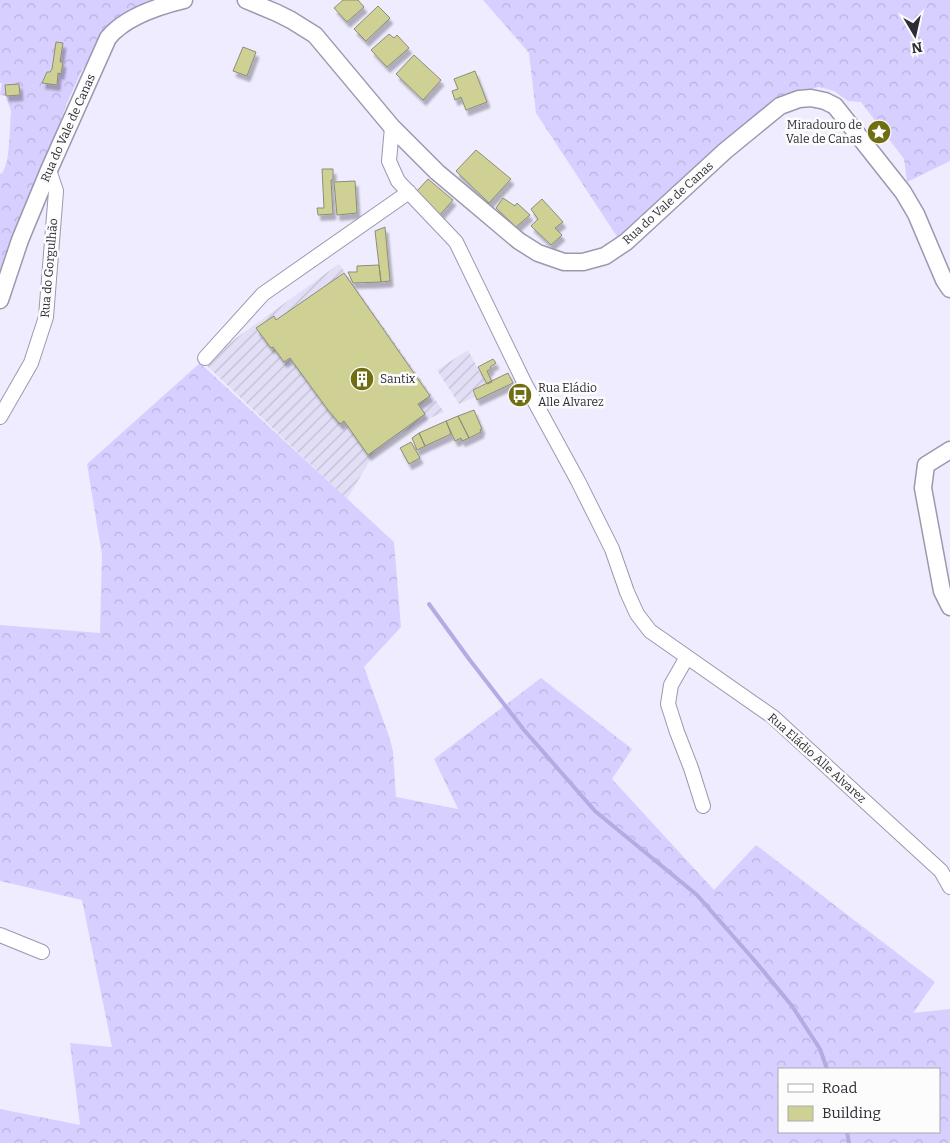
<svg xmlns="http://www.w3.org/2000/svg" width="950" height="1143" font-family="Bitter,serif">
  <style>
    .industrial { fill: url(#industrial-furrows) }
    .forest { fill: url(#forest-crowns); fill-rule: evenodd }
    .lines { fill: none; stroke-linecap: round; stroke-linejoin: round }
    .stream { stroke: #b4abe3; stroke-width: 4 }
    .building { fill: #cfd194; stroke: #8c8d77; filter: url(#shadow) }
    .minor-casing { stroke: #9c99ae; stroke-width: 16 }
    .tertiary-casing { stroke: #9c99ae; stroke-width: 19 }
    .minor { stroke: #fff; stroke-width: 14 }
    .tertiary { stroke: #fff; stroke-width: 16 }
    .labels { text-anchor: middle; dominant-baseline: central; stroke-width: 5; stroke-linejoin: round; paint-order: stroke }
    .poi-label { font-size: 12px; fill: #2e2c35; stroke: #fcfcfc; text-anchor: start }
    .street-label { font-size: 12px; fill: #2e2c35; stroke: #fcfcfc }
  </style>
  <defs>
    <pattern id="industrial-furrows" width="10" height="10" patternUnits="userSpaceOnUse" patternTransform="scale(1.25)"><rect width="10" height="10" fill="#e2def6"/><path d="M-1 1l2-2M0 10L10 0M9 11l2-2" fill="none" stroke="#c2bfd4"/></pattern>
    <pattern id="forest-crowns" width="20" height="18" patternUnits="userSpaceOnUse" patternTransform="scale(1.25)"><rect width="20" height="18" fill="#d7cfff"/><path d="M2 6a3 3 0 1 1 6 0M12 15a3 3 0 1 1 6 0" fill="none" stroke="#b9b2db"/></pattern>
    <filter id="shadow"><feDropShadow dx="3" dy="5.5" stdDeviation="1" flood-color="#0004"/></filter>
  </defs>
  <rect width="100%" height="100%" fill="#efecff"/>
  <path class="industrial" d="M339 264 444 412 423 421 399 435 372 457 347 499 203 362Z
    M468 350 486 384 472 390 475 397 459 404 437 370Z"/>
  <path class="forest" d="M0 0H156L94 54 82 70 66 105 48 161 0 291V174L3 172 7 161 9 145 11 111 6 96 0 95 2 83H0Z
    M483 0H950V161L907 182 904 159 861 102 848 101 834 91 819 87 793 94 722 147 618 238 536 113 529 53Z
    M200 363 394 542 401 627 364 667 390 739 393 752 396 797 458 809 434 759 541 678 632 749 612 779 714 890 756 845 935 982 913 1013 950 1009V1143H0V1109L80 1125 70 1043 112 1047 82 900 0 881V625L100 633 102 555 87 464ZM779 1069H939V1132H779Z"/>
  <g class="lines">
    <path class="stream" d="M429 604 469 659 524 730 595 811 697 895 755 961 792 1006 820 1049 827 1069
      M847 1132 849 1143"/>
  </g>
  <path class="building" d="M343 0H358L364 7 347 22 334 8Z
    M378 6 390 18 366 41 354 29Z
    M389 34 394 38 397 35 409 48 387 67 371 50Z
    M56 42 63 43 60 62H63L61 74 58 73 57 85 42 83 47 72H50L52 69Z
    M243 47 256 52 247 76 233 71Z
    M414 55 441 80 423 100 396 74Z
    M475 71 487 102 466 110 461 97 455 100 452 91 458 89 454 79Z
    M19 84 20 95 6 96 5 85Z
    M476 150 511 179 489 203 456 171Z
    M322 169H333V180H331L333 214 318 215 317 208H324Z
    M428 179 453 200 439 216 416 192Z
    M355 181 357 213 337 215 334 182Z
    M503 198 515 206 517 203 530 215 516 227 496 208Z
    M542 199 563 222 555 228 562 235 551 245 531 226 538 219 531 209Z
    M385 227 390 281 381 282 375 231Z
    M379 265 381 282 353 283 348 272H357V266Z
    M344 273 430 396 418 404 425 414 368 455 344 421 340 424 328 410 290 358 284 362 273 347 271 348 256 328 274 316 276 320Z
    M493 359 496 363 490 367 491 369 487 371 492 382 487 384 478 367Z
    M508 373 513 383 477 400 473 390Z
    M474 410 482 429 480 430 481 432 469 438 458 416Z
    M458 416 469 438 462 441 461 438 455 441 446 421Z
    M446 421 451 434 425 446 419 433Z
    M419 433 425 446 417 450 412 438Z
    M411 442 420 458 409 464 400 448Z"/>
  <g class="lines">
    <g class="minor-casing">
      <path id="minor" d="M392 127 389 161 398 181 456 242 525 384 578 481 612 549 627 592 637 614 650 631 773 717 941 871 950 887
        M205 358 263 294 409 192
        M0 417 31 363 46 317 56 191 49 170
        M687 657 671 685 668 704 677 732 691 768 703 806
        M0 935 42 952"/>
    </g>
    <g class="tertiary-casing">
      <path id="tertiary" d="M246 0 277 13 291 20 315 35 392 127 437 172 519 241 538 253 564 262H583L605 256 626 242 725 151 780 106 799 99 811 98 825 101 835 106 903 192 916 214 944 280 950 289
        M0 300 20 240 49 170 108 38C125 17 159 6 184 0
        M950 450 926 465 923 488 942 591 950 607"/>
    </g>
    <use href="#minor" class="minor"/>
    <use href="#tertiary" class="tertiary"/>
  </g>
  <defs>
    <g id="sight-disc" transform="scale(1.25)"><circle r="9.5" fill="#6f6f12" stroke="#fcfcfc"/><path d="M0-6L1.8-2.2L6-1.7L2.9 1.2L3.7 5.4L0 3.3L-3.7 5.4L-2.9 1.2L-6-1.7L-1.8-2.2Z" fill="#fff"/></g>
    <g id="building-disc" transform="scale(1.25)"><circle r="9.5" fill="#6f6f12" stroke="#fcfcfc"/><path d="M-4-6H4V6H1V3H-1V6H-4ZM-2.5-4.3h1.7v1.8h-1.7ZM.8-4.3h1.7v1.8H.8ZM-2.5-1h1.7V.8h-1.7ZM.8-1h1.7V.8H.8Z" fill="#fff"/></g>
    <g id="bus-disc" transform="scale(1.25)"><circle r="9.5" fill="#6f6f12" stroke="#fcfcfc"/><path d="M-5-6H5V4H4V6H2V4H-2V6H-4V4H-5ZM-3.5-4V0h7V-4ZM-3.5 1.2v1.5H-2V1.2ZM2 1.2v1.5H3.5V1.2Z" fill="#fff"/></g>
  </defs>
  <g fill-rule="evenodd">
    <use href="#sight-disc" x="879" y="132"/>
    <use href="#building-disc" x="362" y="379"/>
    <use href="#bus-disc" x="520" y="395"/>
  </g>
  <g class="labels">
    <g class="poi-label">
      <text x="862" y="125" text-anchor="end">Miradouro de<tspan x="862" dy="14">Vale de Canas</tspan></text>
      <text x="380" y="379">Santix</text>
      <text x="538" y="388">Rua Eládio<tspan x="538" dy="14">Alle Alvarez</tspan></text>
    </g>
    <g class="street-label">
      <text transform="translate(68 128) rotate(-66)">Rua do Vale de Canas</text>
      <text transform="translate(668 203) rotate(-42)">Rua do Vale de Canas</text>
      <text transform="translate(49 268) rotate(-85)">Rua do Gorgulhão</text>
      <text transform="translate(817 758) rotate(42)">Rua Eládio Alle Alvarez</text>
    </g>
  </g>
  <rect x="778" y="1068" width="162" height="65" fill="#fcfcfc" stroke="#aaa9ac"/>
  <rect x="788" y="1084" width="25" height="8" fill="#ffffff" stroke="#aaa9ac"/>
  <text x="822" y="1093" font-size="15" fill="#2e2c35">Road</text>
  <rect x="788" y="1106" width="25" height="15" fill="#cfd194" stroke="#aaa9ac"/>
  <text x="822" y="1118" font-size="15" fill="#2e2c35">Building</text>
  <g transform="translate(915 35) rotate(171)" stroke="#fcfcfc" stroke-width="4" paint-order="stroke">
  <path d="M0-4L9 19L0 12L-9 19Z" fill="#2e2c35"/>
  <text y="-8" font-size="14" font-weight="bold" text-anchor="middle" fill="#2e2c35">N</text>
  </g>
</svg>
